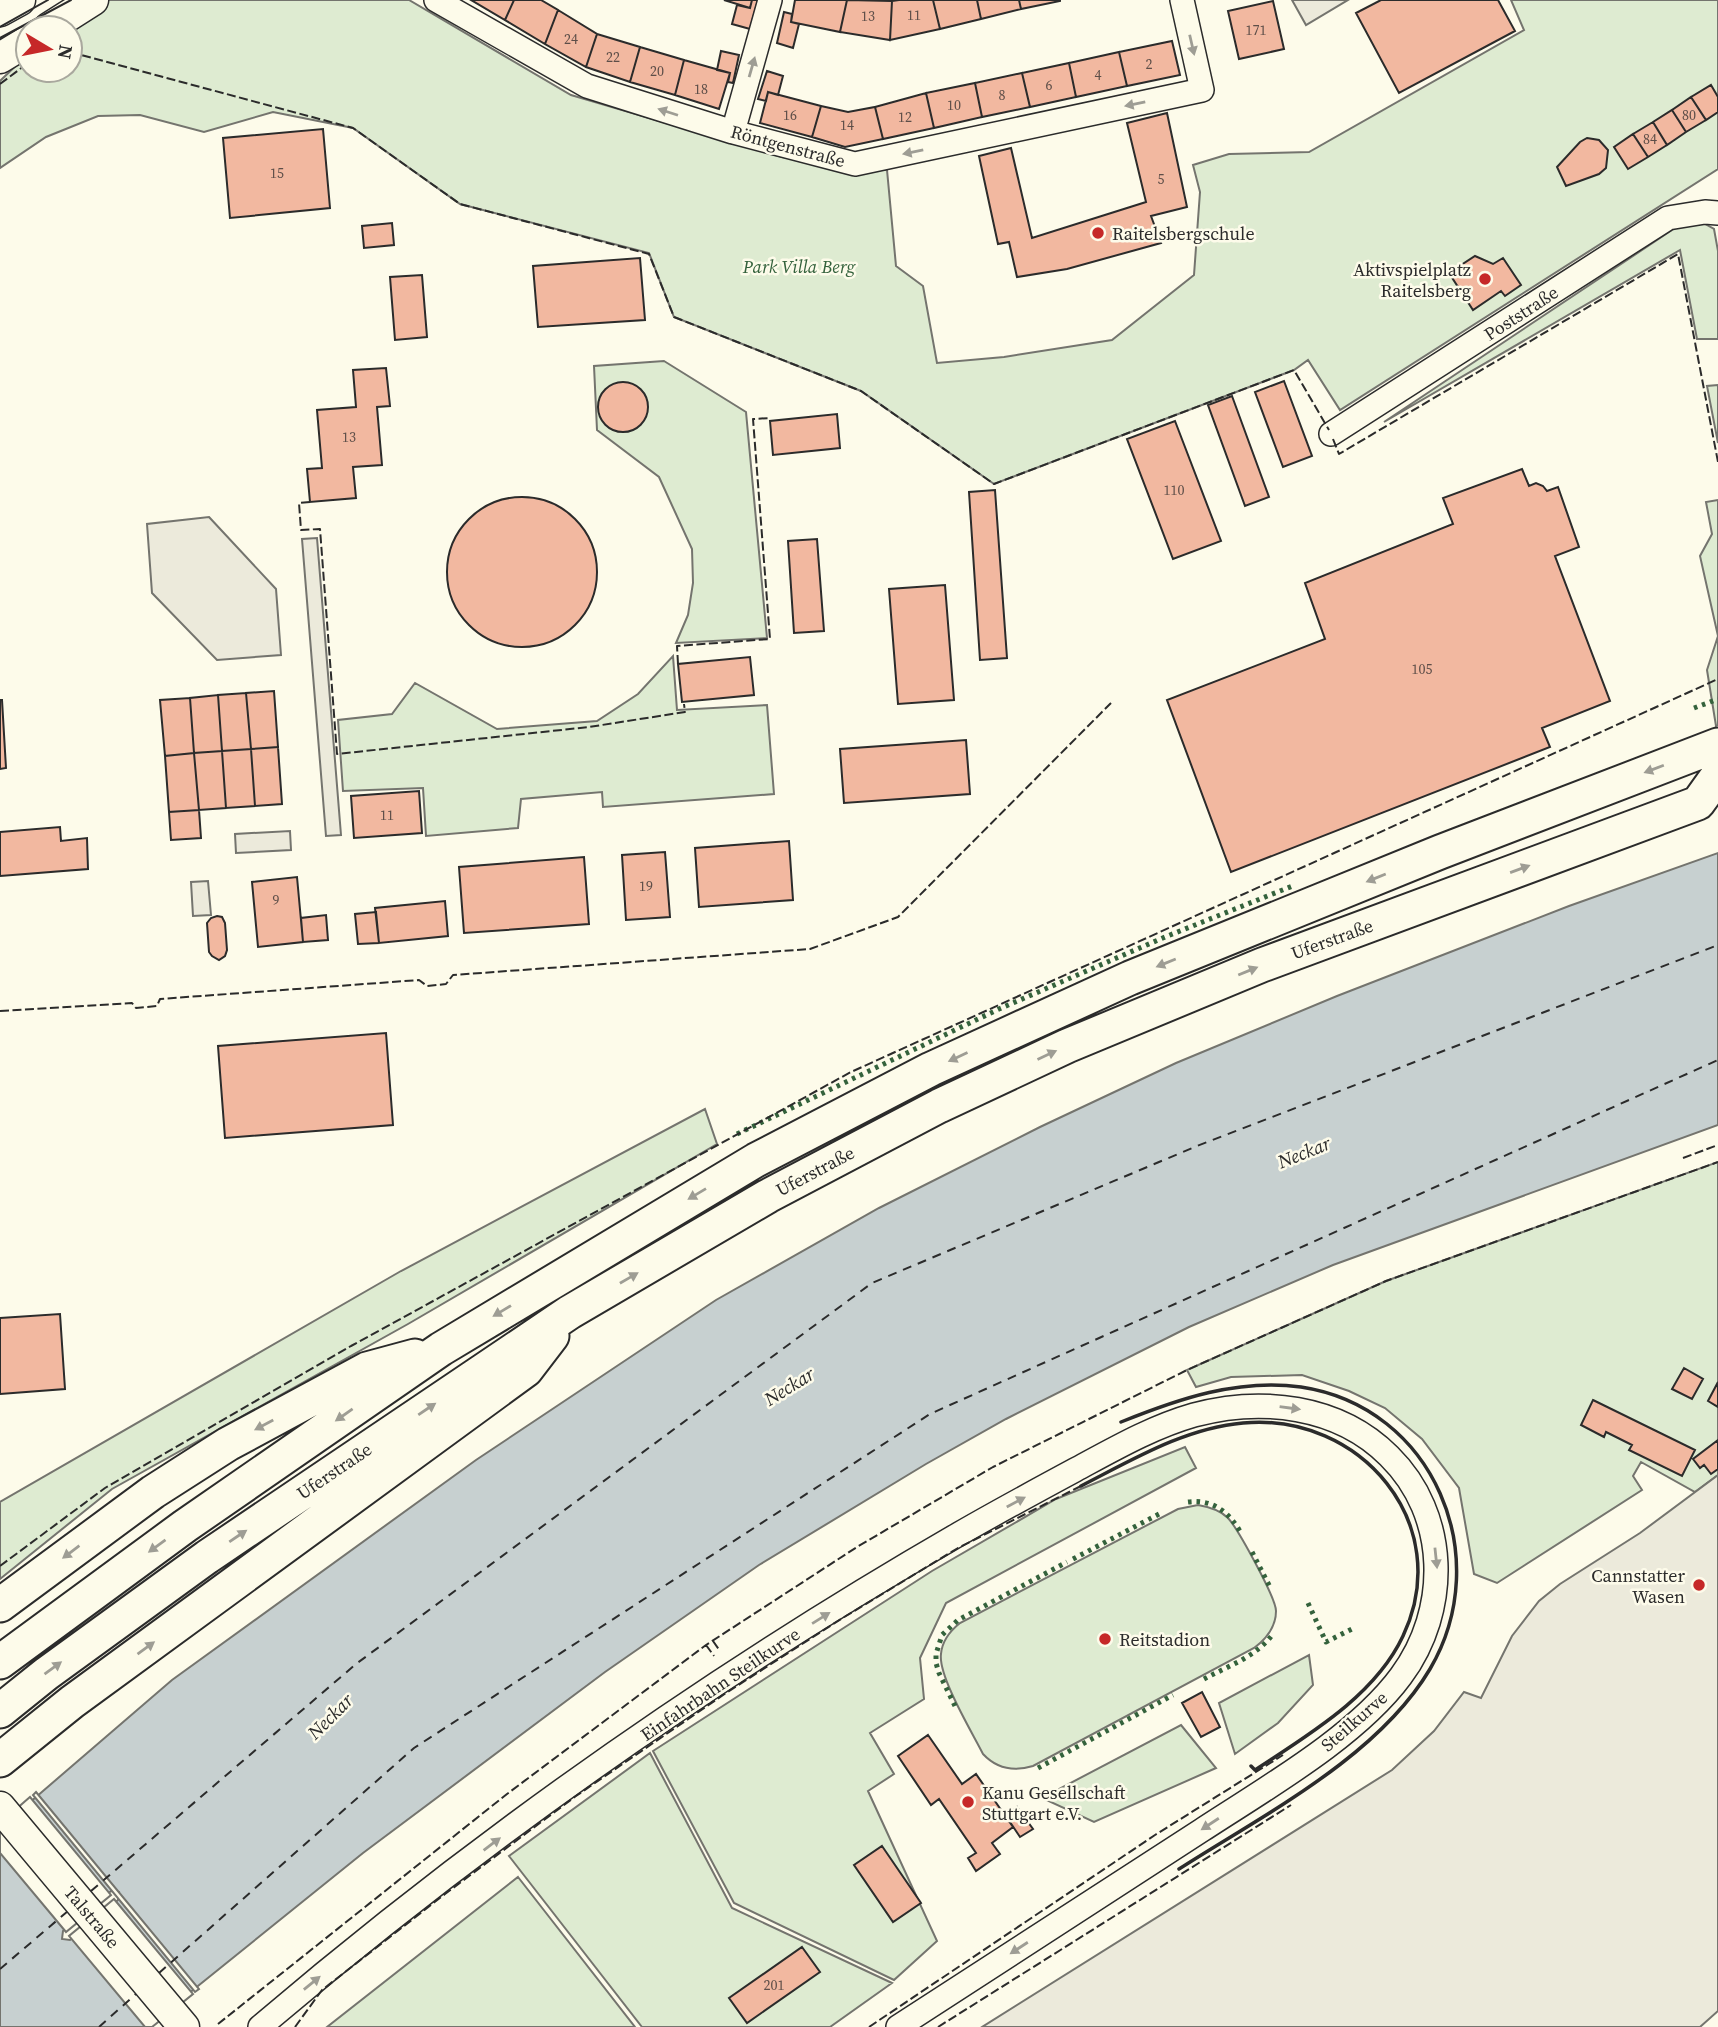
<svg xmlns="http://www.w3.org/2000/svg" width="1718" height="2027" font-family="'Source Serif 4',serif">
  <style>
    .green { fill: #deebd1; stroke: #74746e; stroke-width: 2 }
    .parking { fill: #eceadb; stroke: #74746e; stroke-width: 2 }
    .water { fill: #c7d0d0; stroke: #74746e; stroke-width: 2; fill-rule: evenodd }
    .pier { fill: #fdfbea; stroke: #74746e; stroke-width: 2 }
    .lines { fill: none; stroke-linecap: round; stroke-linejoin: round }
    .ferry { stroke: #2b2b2b; stroke-width: 2; stroke-dasharray: 9 7; stroke-linecap: butt }
    .building { fill: #f2b8a0; stroke: #2b2b2b; stroke-width: 2 }
    .minor-casing { stroke: #2b2b2b; stroke-width: 26 }
    .major-casing { stroke: #2b2b2b; stroke-width: 33 }
    .highway-casing { stroke: #2b2b2b; stroke-width: 37 }
    .minor { stroke: #fdfbea; stroke-width: 23 }
    .major { stroke: #fdfbea; stroke-width: 30 }
    .highway { stroke: #fdfbea; stroke-width: 33 }
    .tram { stroke: #2b2b2b; stroke-width: 2 }
    .hedge { stroke: #34623c; stroke-width: 5; stroke-dasharray: 3.5 5; stroke-linecap: butt }
    .fence { stroke: #2b2b2b; stroke-width: 2; stroke-dasharray: 9 3.5; stroke-linecap: butt }
    .wall { stroke: #2b2b2b; stroke-width: 3.5 }
    .oneway { fill: #9e9d94 }
    .poi-dot { fill: #c62828; stroke: #fdfbea; stroke-width: 2.5 }
    .labels { text-anchor: middle; dominant-baseline: central; stroke-width: 5; stroke-linejoin: round; paint-order: stroke }
    .number-label { font-size: 14px; fill: #5d4e48 }
    .street-label { font-size: 18px; fill: #2b2b2b; stroke: #fdfbea }
    .poi-label { font-size: 18px; fill: #2b2b2b; stroke: #fdfbea; text-anchor: start }
    .park-label { font-size: 18px; font-style: italic; fill: #34623c; stroke: #fdfbea }
    .water-label { font-size: 19px; font-style: italic; fill: #2b2b2b; stroke: #fdfbea }
  </style>
  <rect width="100%" height="100%" fill="#fdfbea"/>
  <path class="green" d="M109 0H409L571 95 782 157 887 170 896 266 923 286 937 363 1004 357 1112 340 1194 275 1200 192 1193 165 1229 154 1309 152 1524 30 1511 0H1718V169L1340 410 1308 360 1294 370 994 484 861 391 674 317 649 253 460 204 353 128 273 112 204 132 140 115 98 116 46 137 0 168V81L28 54V70H70V28H63Z
    M1698 220 1714 229 1718 251V339H1697L1680 250 1384 422 1675 228Z
    M664 361 746 412 767 638 676 643 688 615 693 583 692 549 659 477 597 430 594 366Z
    M1718 385V443L1707 386Z
    M1718 500V725L1716 726 1707 670 1718 636 1700 556 1712 534 1706 502Z
    M673 656 677 710 767 705 774 794 603 807 602 792 521 799 518 828 426 836 423 788 343 791 338 720 392 714 415 683 497 729 597 721 638 694Z
    M705 1109 717 1144 408 1324 112 1489 0 1579V1502L401 1271Z
    M1718 1162V1475L1695 1492 1641 1462 1633 1476 1642 1490 1497 1583 1474 1574 1459 1488 1422 1439 1385 1408 1349 1391 1302 1375 1231 1377 1196 1387 1187 1370 1386 1281Z
    M1185 1447 1196 1468 946 1603 920 1658 924 1699 870 1733 894 1774 868 1791 937 1941 894 1980 734 1903 653 1751 932 1571 1056 1499Z
    M1198 1505C1210 1507 1220 1510 1228 1518 1238 1529 1276 1598 1276 1611 1276 1627 1266 1639 1254 1648L1033 1766C1013 1772 997 1769 983 1754 972 1732 938 1676 941 1654 942 1641 950 1631 960 1623L1178 1509Z
    M1309 1655 1313 1685 1278 1723 1235 1754 1219 1703Z
    M1181 1725 1216 1768 1094 1822 1042 1798Z
    M650 1753 732 1908 892 1983 830 2027H642L509 1856Z
    M518 1877 635 2027H327Z"/>
  <path class="parking" d="M1292 0H1348L1306 25Z
    M209 517 276 589 281 655 217 660 152 593 147 524Z
    M317 538 341 835 326 836 302 539Z
    M290 831 291 850 236 853 235 834Z
    M208 881 211 915 193 916 191 882Z
    M1718 1475V2011L1700 2027H982L1392 1770 1434 1731 1464 1692 1481 1698 1512 1636 1539 1601 1560 1584 1640 1533Z"/>
  <path class="water" d="M1718 853V1125L1333 1265 1189 1327 1006 1419 926 1464 759 1565 605 1672 363 1853 147 2027H0V1828L172 1680 476 1460 716 1300 879 1208 1040 1127 1176 1063 1337 996 1569 906ZM111 1891 119 1892 118 1900 70 1940 62 1939 63 1931Z"/>
  <path class="pier" d="M36 1792 199 1989 195 1992 33 1795Z
    M30 1797 111 1895 66 1932 0 1853V1823Z
    M114 1899 193 1994 152 2027H145L69 1936Z"/>
  <g class="lines">
    <path class="ferry" d="M91 1891 356 1664 872 1283 1197 1146 1718 945
      M0 1969 68 1911
      M159 1973 414 1748 930 1414 1718 1060
      M99 2027 137 1993"/>
  </g>
  <path class="building" d="M471 0H514L505 20Z
    M514 0H541L558 10 545 44 505 20Z
    M724 0H752L750 8Z
    M752 0H758L750 29 732 24 737 5 750 8Z
    M795 0H847L840 32 791 22Z
    M847 0 892 1 890 40 840 32Z
    M899 0H933L940 29 890 40 892 1Z
    M933 0H977L981 19 940 29Z
    M977 0H1019L1021 9 981 19Z
    M1019 0H1060V1L1021 9Z
    M1498 0 1515 31 1399 93 1356 13 1381 0Z
    M1273 1 1284 49 1239 59 1228 11Z
    M558 10 597 34 586 67 545 44Z
    M784 12 792 14 791 22 799 24 793 48 777 43Z
    M597 34 640 47 630 82 586 67Z
    M1172 41 1180 75 1127 86 1119 52Z
    M640 47 684 60 675 95 630 82Z
    M721 51 739 55 733 83 728 82 730 73 717 70Z
    M1119 52 1127 86 1076 97 1069 63Z
    M684 60 730 73 719 109 675 95Z
    M1069 63 1076 97 1030 107 1022 73Z
    M767 71 783 76 778 95 768 92 766 101 758 99Z
    M1022 73 1030 107 982 117 975 83Z
    M975 83 982 117 934 128 926 93Z
    M1711 85 1718 97V112L1706 120 1691 97Z
    M768 92 821 106 812 137 760 123Z
    M926 93 934 128 883 139 875 107Z
    M1691 97 1706 120 1686 132 1672 110Z
    M821 106 848 112 875 107 883 139 845 147 812 137Z
    M1672 110 1686 132 1667 145 1653 122Z
    M1167 113 1187 207 1151 216 1161 243 1067 269 1017 277 1009 242 998 244 979 156 1011 148 1032 238 1146 202 1127 123Z
    M1653 122 1667 145 1648 157 1633 134Z
    M323 129 330 208 230 218 223 138Z
    M1633 134 1648 157 1628 169 1614 147Z
    M1587 138 1599 140 1608 150 1606 168 1599 174 1566 186 1557 167 1580 142Z
    M392 223 394 245 364 248 362 226Z
    M1475 256 1493 264 1503 258 1521 285 1505 296 1501 291 1473 310 1449 273Z
    M640 258 645 320 538 327 533 266Z
    M422 275 427 337 395 340 390 277Z
    M386 368 390 406 377 407 382 465 353 467 356 498 310 502 307 469 322 468 317 410 356 407 353 370Z
    M1284 381 1312 456 1283 467 1255 392Z
    M598 407a25 25 0 1 1 50 0a25 25 0 1 1-50 0Z
    M1232 396 1269 497 1245 506 1208 405Z
    M837 414 840 448 773 455 770 421Z
    M1175 421 1221 541 1173 559 1127 439Z
    M1522 469 1529 486 1536 483 1543 486 1547 491 1558 487 1579 547 1555 556 1610 701 1542 728 1550 747 1231 872 1167 700 1325 639 1305 583 1453 524 1443 498Z
    M995 490 1007 658 980 660 969 492Z
    M447 572a75 75 0 1 1 150 0a75 75 0 1 1-150 0Z
    M817 539 824 631 794 633 788 541Z
    M945 585 954 700 898 704 889 589Z
    M750 657 754 695 682 702 678 664Z
    M274 691 278 747 251 749 246 693Z
    M246 693 251 749 222 751 218 695Z
    M218 695 222 751 194 753 190 698Z
    M190 698 194 753 165 756 160 700Z
    M0 700H2L6 768 0 769Z
    M966 740 970 794 844 803 840 749Z
    M278 747 282 804 255 806 251 749Z
    M251 749 255 806 226 808 222 751Z
    M222 751 226 808 199 810 194 753Z
    M194 753 199 810 169 812 165 756Z
    M419 791 422 833 354 838 351 796Z
    M199 810 201 838 171 840 169 812Z
    M60 827 61 841 87 838 88 869 0 876V832Z
    M789 841 793 900 699 907 695 848Z
    M665 852 670 917 626 920 622 855Z
    M584 857 589 924 464 933 459 867Z
    M297 877 303 942 258 947 252 882Z
    M445 901 448 936 379 943 375 908Z
    M376 912 379 943 358 944 355 914Z
    M326 915 328 940 303 942 301 918Z
    M217 916 222 917 225 923 227 950 225 956 219 960 212 956 209 952 207 923 211 918Z
    M386 1033 393 1125 225 1138 218 1046Z
    M60 1314 65 1389 0 1394V1318Z
    M1684 1368 1703 1379 1692 1399 1672 1389Z
    M1718 1382V1407L1708 1401Z
    M1593 1400 1695 1450 1682 1476 1629 1450 1632 1445 1606 1432 1604 1437 1581 1425Z
    M1718 1440V1469L1711 1474 1704 1465 1700 1468 1693 1459Z
    M1202 1692 1220 1727 1201 1737 1182 1703Z
    M928 1735 962 1784 976 1774 1013 1827 992 1843 1000 1854 976 1871 968 1858 976 1853 939 1799 931 1805 898 1756Z
    M1017 1807 1033 1829 1020 1837 1006 1816Z
    M882 1846 921 1903 893 1922 854 1865Z
    M802 1947 820 1972 747 2023 729 1998Z"/>
  <g class="lines">
    <g class="minor-casing">
      <path id="minor" d="M436 0 587 86 733 132 855 164 1202 90 1182 0
        M733 132 770 0
        M1331 434 1668 218 1705 212 1718 213
        M260 2027C477 1842 713 1676 959 1534 997 1512 1036 1491 1075 1470 1114 1449 1152 1427 1194 1415 1261 1397 1338 1405 1389 1456 1449 1515 1450 1610 1401 1676 1356 1737 1266 1788 1202 1830 1100 1895 999 1961 898 2027"/>
    </g>
    <g class="major-casing">
      <path id="major" d="M0 11 20 0
        M49 28 93 0
        M0 58 28 41
        M0 1807 184 2027"/>
    </g>
    <g class="highway-casing">
      <path id="highway" d="M0 1605 153 1492 228 1444 367 1369 415 1356
        M0 1662 185 1526 441 1349 756 1160 931 1069 1130 978 1440 852 1718 745
        M0 1711 46 1674 207 1557 570 1312 768 1196 939 1106 1067 1046 1262 965 1698 803 1718 775
        M0 1760 72 1702 526 1370 552 1336"/>
    </g>
    <use href="#minor" class="minor"/>
    <use href="#major" class="major"/>
    <use href="#highway" class="highway"/>
    <path class="tram" d="M0 27 48 0
      M0 38 71 0"/>
    <path class="hedge" d="M1694 708 1718 699
      M737 1134 999 1009 1165 937 1295 885
      M1188 1502C1213 1499 1229 1512 1241 1533
      M1252 1552 1271 1589
      M1073 1559 1161 1513
      M1308 1603 1326 1642 1356 1627
      M1204 1679C1228 1666 1256 1657 1273 1634
      M955 1706 939 1673 936 1663V1654L942 1635 958 1620 1067 1562
      M1038 1768 1173 1695"/>
    <path class="fence" d="M70 52 353 128 460 204 649 254 674 317 861 391 994 484 1294 370 1329 430
      M0 84 28 63
      M1333 439 1339 454 1678 254 1718 462
      M310 502 299 503 301 530 320 529 337 754 589 727 685 712 684 704
      M678 664 677 646 770 639 753 419 770 418
      M0 1011 132 1003 136 1008 157 1006 160 999 419 980 427 986 446 984 453 975 810 949 898 917 1111 703
      M1683 1158 1718 1145
      M0 1566 105 1488 351 1346 851 1072 1718 679
      M713 1641 720 1651
      M706 1645 714 1656
      M218 2024 507 1794 706 1645 857 1547 993 1467 1187 1370 1386 1281 1718 1162
      M295 2027 322 1990 445 1894 576 1796 726 1693 841 1619 958 1548 1081 1486
      M869 2027 1155 1835 1283 1755
      M938 2027 1291 1805"/>
    <path class="wall" d="M1121 1422C1178 1399 1239 1378 1301 1387 1434 1407 1496 1557 1430 1669 1378 1757 1263 1815 1179 1869
      M1081 1486C1132 1460 1185 1428 1243 1423 1360 1412 1456 1524 1403 1636 1375 1696 1308 1735 1255 1770L1251 1766"/>
  </g>
  <defs><path id="oneway-solid" d="M-6-.8H1V-3.2L6.5 0L1 3.2V.8H-6Z" transform="scale(1.75)"/></defs>
  <g class="oneway">
    <use href="#oneway-solid" transform="translate(1192 45) rotate(77)"/>
    <use href="#oneway-solid" transform="translate(752 67) rotate(-74)"/>
    <use href="#oneway-solid" transform="translate(1135 104) rotate(168)"/>
    <use href="#oneway-solid" transform="translate(668 112) rotate(-162)"/>
    <use href="#oneway-solid" transform="translate(913 152) rotate(168)"/>
    <use href="#oneway-solid" transform="translate(1654 769) rotate(159)"/>
    <use href="#oneway-solid" transform="translate(1520 869) rotate(-20)"/>
    <use href="#oneway-solid" transform="translate(1376 878) rotate(158)"/>
    <use href="#oneway-solid" transform="translate(1166 963) rotate(158)"/>
    <use href="#oneway-solid" transform="translate(1248 971) rotate(-22)"/>
    <use href="#oneway-solid" transform="translate(1047 1055) rotate(-25)"/>
    <use href="#oneway-solid" transform="translate(958 1057) rotate(155)"/>
    <use href="#oneway-solid" transform="translate(697 1194) rotate(149)"/>
    <use href="#oneway-solid" transform="translate(629 1278) rotate(-30)"/>
    <use href="#oneway-solid" transform="translate(502 1311) rotate(149)"/>
    <use href="#oneway-solid" transform="translate(1290 1408) rotate(8)"/>
    <use href="#oneway-solid" transform="translate(427 1409) rotate(-34)"/>
    <use href="#oneway-solid" transform="translate(344 1415) rotate(145)"/>
    <use href="#oneway-solid" transform="translate(264 1425) rotate(152)"/>
    <use href="#oneway-solid" transform="translate(1016 1502) rotate(-28)"/>
    <use href="#oneway-solid" transform="translate(238 1536) rotate(-34)"/>
    <use href="#oneway-solid" transform="translate(157 1546) rotate(144)"/>
    <use href="#oneway-solid" transform="translate(71 1552) rotate(143)"/>
    <use href="#oneway-solid" transform="translate(1436 1558) rotate(84)"/>
    <use href="#oneway-solid" transform="translate(821 1618) rotate(-32)"/>
    <use href="#oneway-solid" transform="translate(146 1648) rotate(-36)"/>
    <use href="#oneway-solid" transform="translate(53 1668) rotate(-36)"/>
    <use href="#oneway-solid" transform="translate(1210 1824) rotate(147)"/>
    <use href="#oneway-solid" transform="translate(492 1844) rotate(-37)"/>
    <use href="#oneway-solid" transform="translate(1019 1948) rotate(147)"/>
    <use href="#oneway-solid" transform="translate(312 1983) rotate(-39)"/>
  </g>
  <g class="poi-dot">
    <circle cx="1098" cy="233" r="7"/>
    <circle cx="1485" cy="279" r="7"/>
    <circle cx="1699" cy="1585" r="7"/>
    <circle cx="1105" cy="1639" r="7"/>
    <circle cx="968" cy="1802" r="7"/>
  </g>
  <g class="labels">
    <g class="number-label">
      <text x="914" y="15">11</text>
      <text x="868" y="16">13</text>
      <text x="1256" y="30">171</text>
      <text x="571" y="39">24</text>
      <text x="613" y="57">22</text>
      <text x="1149" y="64">2</text>
      <text x="657" y="71">20</text>
      <text x="1098" y="75">4</text>
      <text x="1049" y="85">6</text>
      <text x="701" y="89">18</text>
      <text x="1002" y="95">8</text>
      <text x="954" y="105">10</text>
      <text x="790" y="115">16</text>
      <text x="1689" y="115">80</text>
      <text x="905" y="117">12</text>
      <text x="847" y="125">14</text>
      <text x="1650" y="139">84</text>
      <text x="277" y="173">15</text>
      <text x="1161" y="179">5</text>
      <text x="349" y="437">13</text>
      <text x="1174" y="490">110</text>
      <text x="1422" y="669">105</text>
      <text x="387" y="815">11</text>
      <text x="646" y="886">19</text>
      <text x="276" y="900">9</text>
      <text x="774" y="1985">201</text>
    </g>
    <g class="street-label">
      <text transform="translate(788 146) rotate(15)">Röntgenstraße</text>
      <text transform="translate(1521 313) rotate(-33)">Poststraße</text>
      <text transform="translate(1332 939) rotate(-20)">Uferstraße</text>
      <text transform="translate(815 1171) rotate(-28)">Uferstraße</text>
      <text transform="translate(334 1471) rotate(-34)">Uferstraße</text>
      <text transform="translate(720 1684) rotate(-34)">Einfahrbahn Steilkurve</text>
      <text transform="translate(1354 1721) rotate(-41)">Steilkurve</text>
      <text transform="translate(92 1917) rotate(50)">Talstraße</text>
    </g>
    <g class="poi-label">
      <text x="1112" y="233">Raitelsbergschule</text>
      <text x="1471" y="269" text-anchor="end">Aktivspielplatz<tspan x="1471" dy="21">Raitelsberg</tspan></text>
      <text x="1685" y="1575" text-anchor="end">Cannstatter<tspan x="1685" dy="21">Wasen</tspan></text>
      <text x="1119" y="1639">Reitstadion</text>
      <text x="982" y="1792">Kanu Gesellschaft<tspan x="982" dy="21">Stuttgart e.V.</tspan></text>
    </g>
    <g class="park-label">
      <text x="799" y="266">Park Villa Berg</text>
    </g>
    <g class="water-label">
      <text transform="translate(1304 1152) rotate(-22)">Neckar</text>
      <text transform="translate(789 1386) rotate(-32)">Neckar</text>
      <text transform="translate(330 1716) rotate(-45)">Neckar</text>
    </g>
  </g>
  <g transform="translate(49 49) rotate(100)"><circle r="33" fill="#fdfbea" stroke="#a9a89e" stroke-width="2"/>
  <path d="M0-5L12 26L0 18L-12 26Z" fill="#c62828"/>
  <text y="-10" font-size="19" font-weight="bold" text-anchor="middle" fill="#2b2b2b">N</text>
  </g>
</svg>
